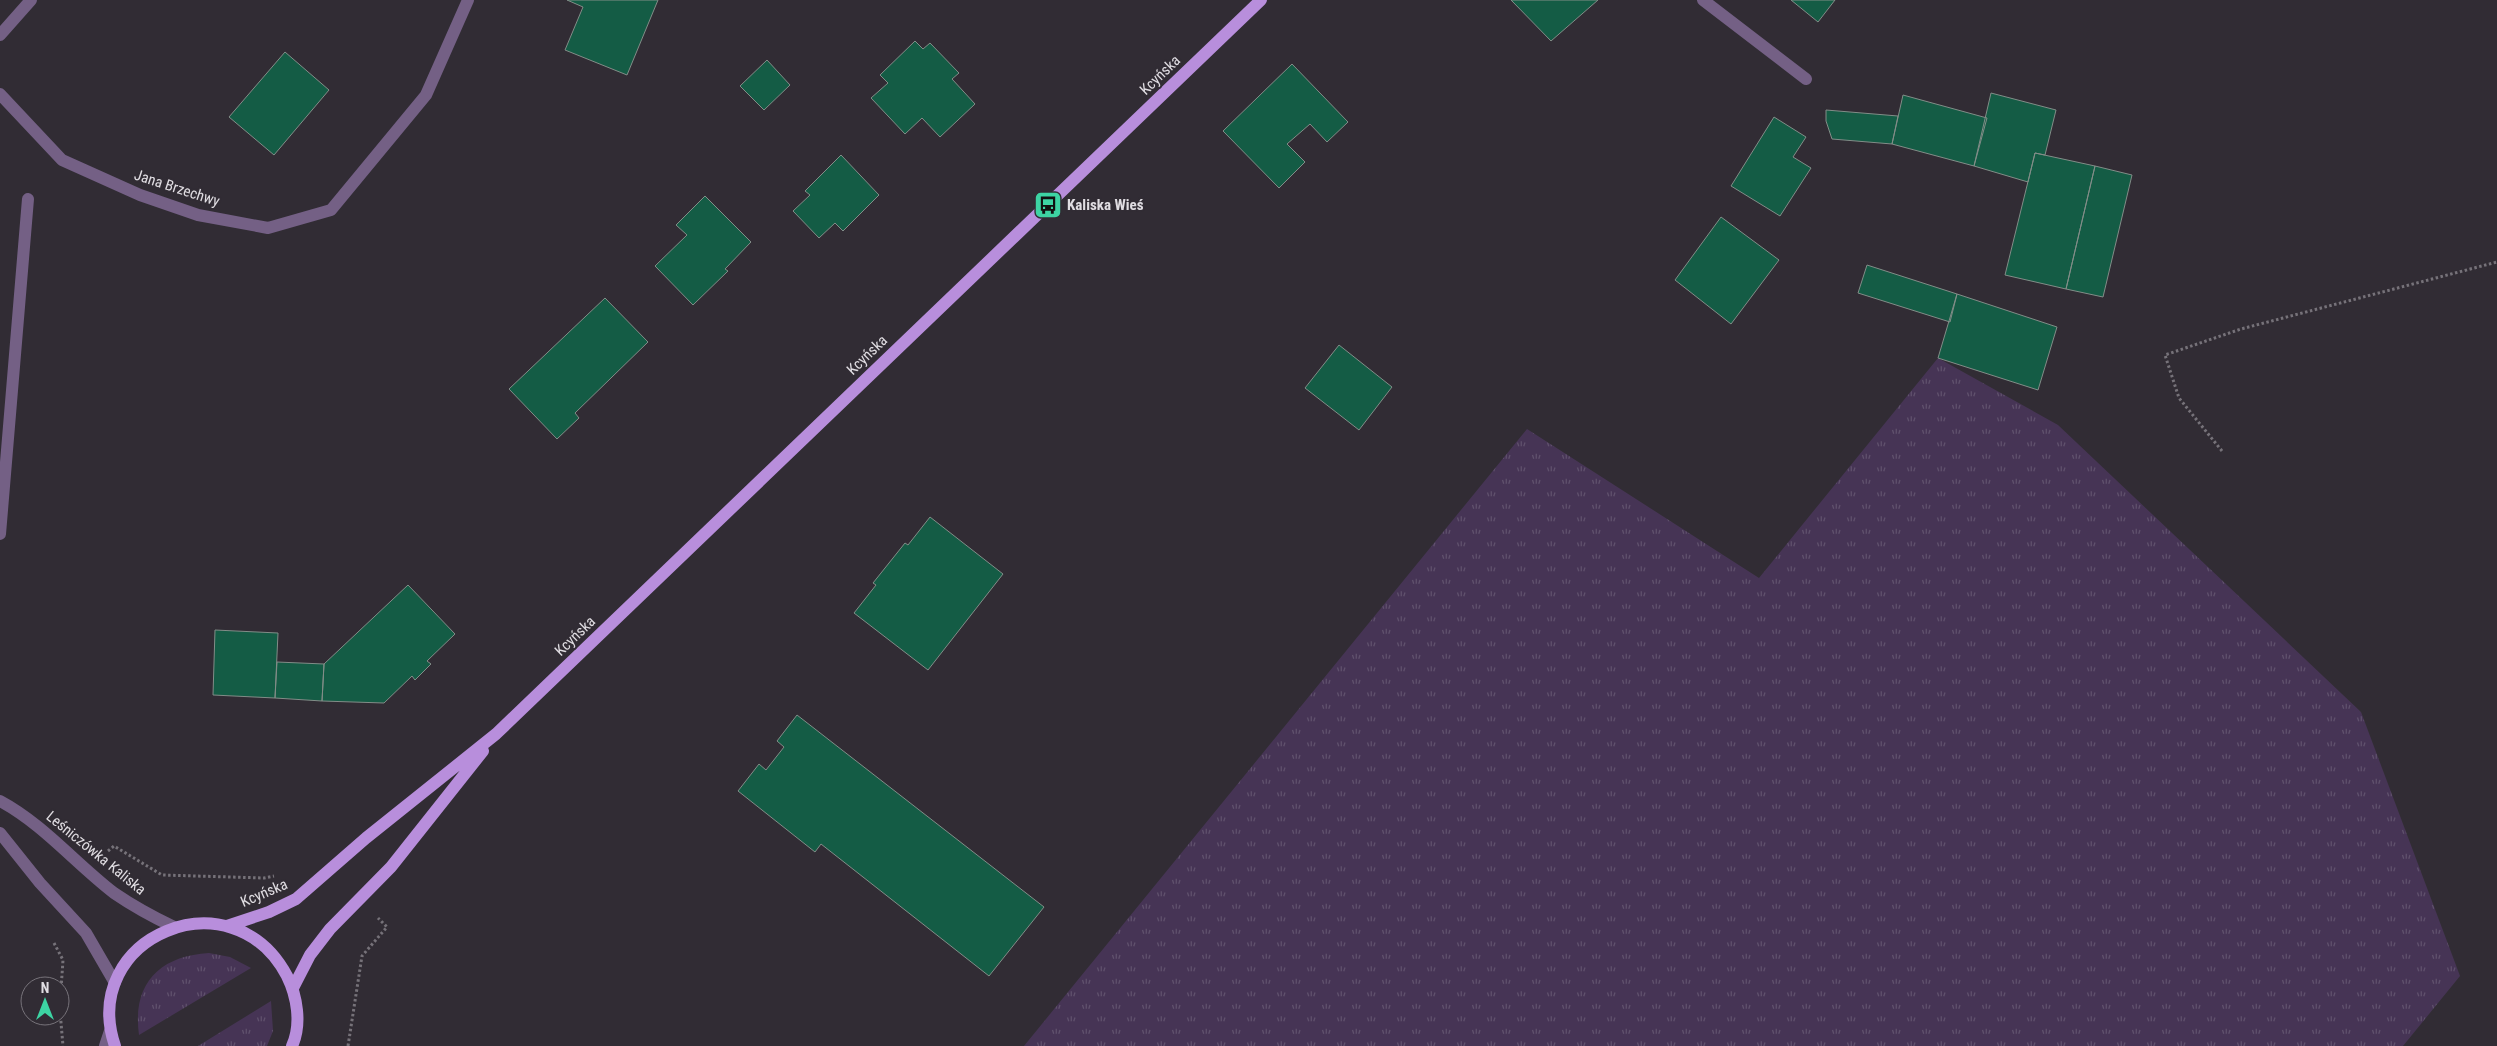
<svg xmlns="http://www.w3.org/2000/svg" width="2497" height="1046" font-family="'Roboto Condensed',sans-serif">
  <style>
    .grass { fill: url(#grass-tufts) }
    .building { fill: #145c45; stroke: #828d88 }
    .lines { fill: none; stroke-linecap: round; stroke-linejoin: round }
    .path { stroke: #767279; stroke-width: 3; stroke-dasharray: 2.5 2.5; stroke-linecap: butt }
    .minor { stroke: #746085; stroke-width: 12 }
    .major { stroke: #b88edc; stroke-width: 12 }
    .labels { text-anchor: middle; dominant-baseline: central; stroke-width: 4; stroke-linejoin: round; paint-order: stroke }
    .street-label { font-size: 15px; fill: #e0dde2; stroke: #312c34 }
    .poi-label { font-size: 15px; font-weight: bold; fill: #e0dde2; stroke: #312c34; text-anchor: start }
  </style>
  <defs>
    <pattern id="grass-tufts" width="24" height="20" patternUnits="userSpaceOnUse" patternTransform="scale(1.25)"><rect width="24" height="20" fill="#463455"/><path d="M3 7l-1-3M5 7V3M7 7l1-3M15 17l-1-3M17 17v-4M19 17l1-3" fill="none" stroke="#60516d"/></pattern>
  </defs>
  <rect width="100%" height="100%" fill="#312c34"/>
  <path class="grass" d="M1938 358 2058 425 2361 712 2460 976 2403 1046H1024L1527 429 1759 578Z
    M209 953 230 957 251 968 139 1035C132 984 159 956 209 953Z
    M271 1001 273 1031 267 1046H198Z"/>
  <path class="building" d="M567 0H658L627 75 565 50 583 7Z
    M1511 0H1598L1551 41Z
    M1791 0H1835L1818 22Z
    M915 41 923 49 930 43 959 73 952 79 975 104 940 137 922 118 905 134 871 98 888 83 880 75Z
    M285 52 329 90 274 155 229 117Z
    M767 60 790 85 764 110 740 86Z
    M1292 64 1348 122 1327 142 1310 124 1287 144 1305 162 1279 188 1223 131Z
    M1991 93 2056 110 2045 155 2035 153 2028 182 1974 166Z
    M1903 95 1987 118 1974 166 1892 144Z
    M1826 110 1898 116 1892 144 1832 139 1826 121Z
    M1774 117 1806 137 1793 157 1811 168 1780 216 1731 186Z
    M2035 153 2095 166 2066 289 2005 275Z
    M841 155 879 195 843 231 835 223 819 238 793 211 810 195 805 191Z
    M2095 166 2132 175 2103 297 2066 289Z
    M705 196 751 242 725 269 728 271 693 305 655 266 687 235 676 225Z
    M1721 217 1779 260 1731 324 1675 280Z
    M1867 265 1957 294 1950 322 1858 293Z
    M1957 294 2057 327 2038 390 1938 358Z
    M605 298 648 342 575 413 579 418 557 439 509 389Z
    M1339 345 1392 387 1359 430 1305 388Z
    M930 517 1003 574 928 670 854 613 876 585 873 583 905 543 908 545Z
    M408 585 455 634 427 661 431 664 415 680 412 676 384 703 322 701 324 664Z
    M215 630 278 633 275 698 213 695Z
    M277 662 324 664 322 701 275 698Z
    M797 715 1044 907 989 976 821 844 815 852 738 791 759 764 766 770 784 747 777 741Z"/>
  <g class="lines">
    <path class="path" d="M2222 451 2179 398 2165 355 2241 329 2497 262
      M108 851 114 846 162 875 264 878 274 876
      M54 943 63 960 60 1004
      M60 1011 63 1046
      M348 1046 362 956 387 927 378 918"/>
    <path class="minor" d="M1703 0 1806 79
      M0 35 31 0
      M0 94 62 160 140 195 198 215 268 228 331 210 426 95 468 0
      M0 534 28 199
      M0 801C43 824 75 863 114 893 133 906 153 917 174 927
      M0 833 40 883 86 933 115 983
      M105 1046 110 1031"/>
    <path class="major" d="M227 926 269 912 296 899 366 838 496 734 1261 0
      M293 988 310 955 330 929 391 867 483 751
      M115 1046C78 937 232 872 287 976 297 996 302 1024 292 1046"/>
  </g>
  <defs>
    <g id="bus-square" transform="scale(1.4375)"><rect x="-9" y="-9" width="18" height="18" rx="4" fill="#3dd4a3" stroke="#312c34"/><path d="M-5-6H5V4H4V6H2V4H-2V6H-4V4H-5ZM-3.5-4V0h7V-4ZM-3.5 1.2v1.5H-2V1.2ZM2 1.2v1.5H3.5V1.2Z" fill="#111"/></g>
  </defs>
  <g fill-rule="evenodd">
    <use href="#bus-square" x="1048" y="205"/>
  </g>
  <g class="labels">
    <g class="street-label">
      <text transform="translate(1160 75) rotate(-44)">Kcyńska</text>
      <text transform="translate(177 188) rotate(18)">Jana Brzechwy</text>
      <text transform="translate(867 355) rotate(-44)">Kcyńska</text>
      <text transform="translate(575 636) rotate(-44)">Kcyńska</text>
      <text transform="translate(96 853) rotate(39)">Leśniczówka Kaliska</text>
      <text transform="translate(264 893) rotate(-23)">Kcyńska</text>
    </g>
    <g class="poi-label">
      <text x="1067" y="205">Kaliska Wieś</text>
    </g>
  </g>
  <g transform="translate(45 1001)"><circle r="24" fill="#312c34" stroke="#77737a"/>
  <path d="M0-4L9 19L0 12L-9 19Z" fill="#3dd4a3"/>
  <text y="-8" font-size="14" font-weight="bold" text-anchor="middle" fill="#e0dde2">N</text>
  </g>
</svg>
